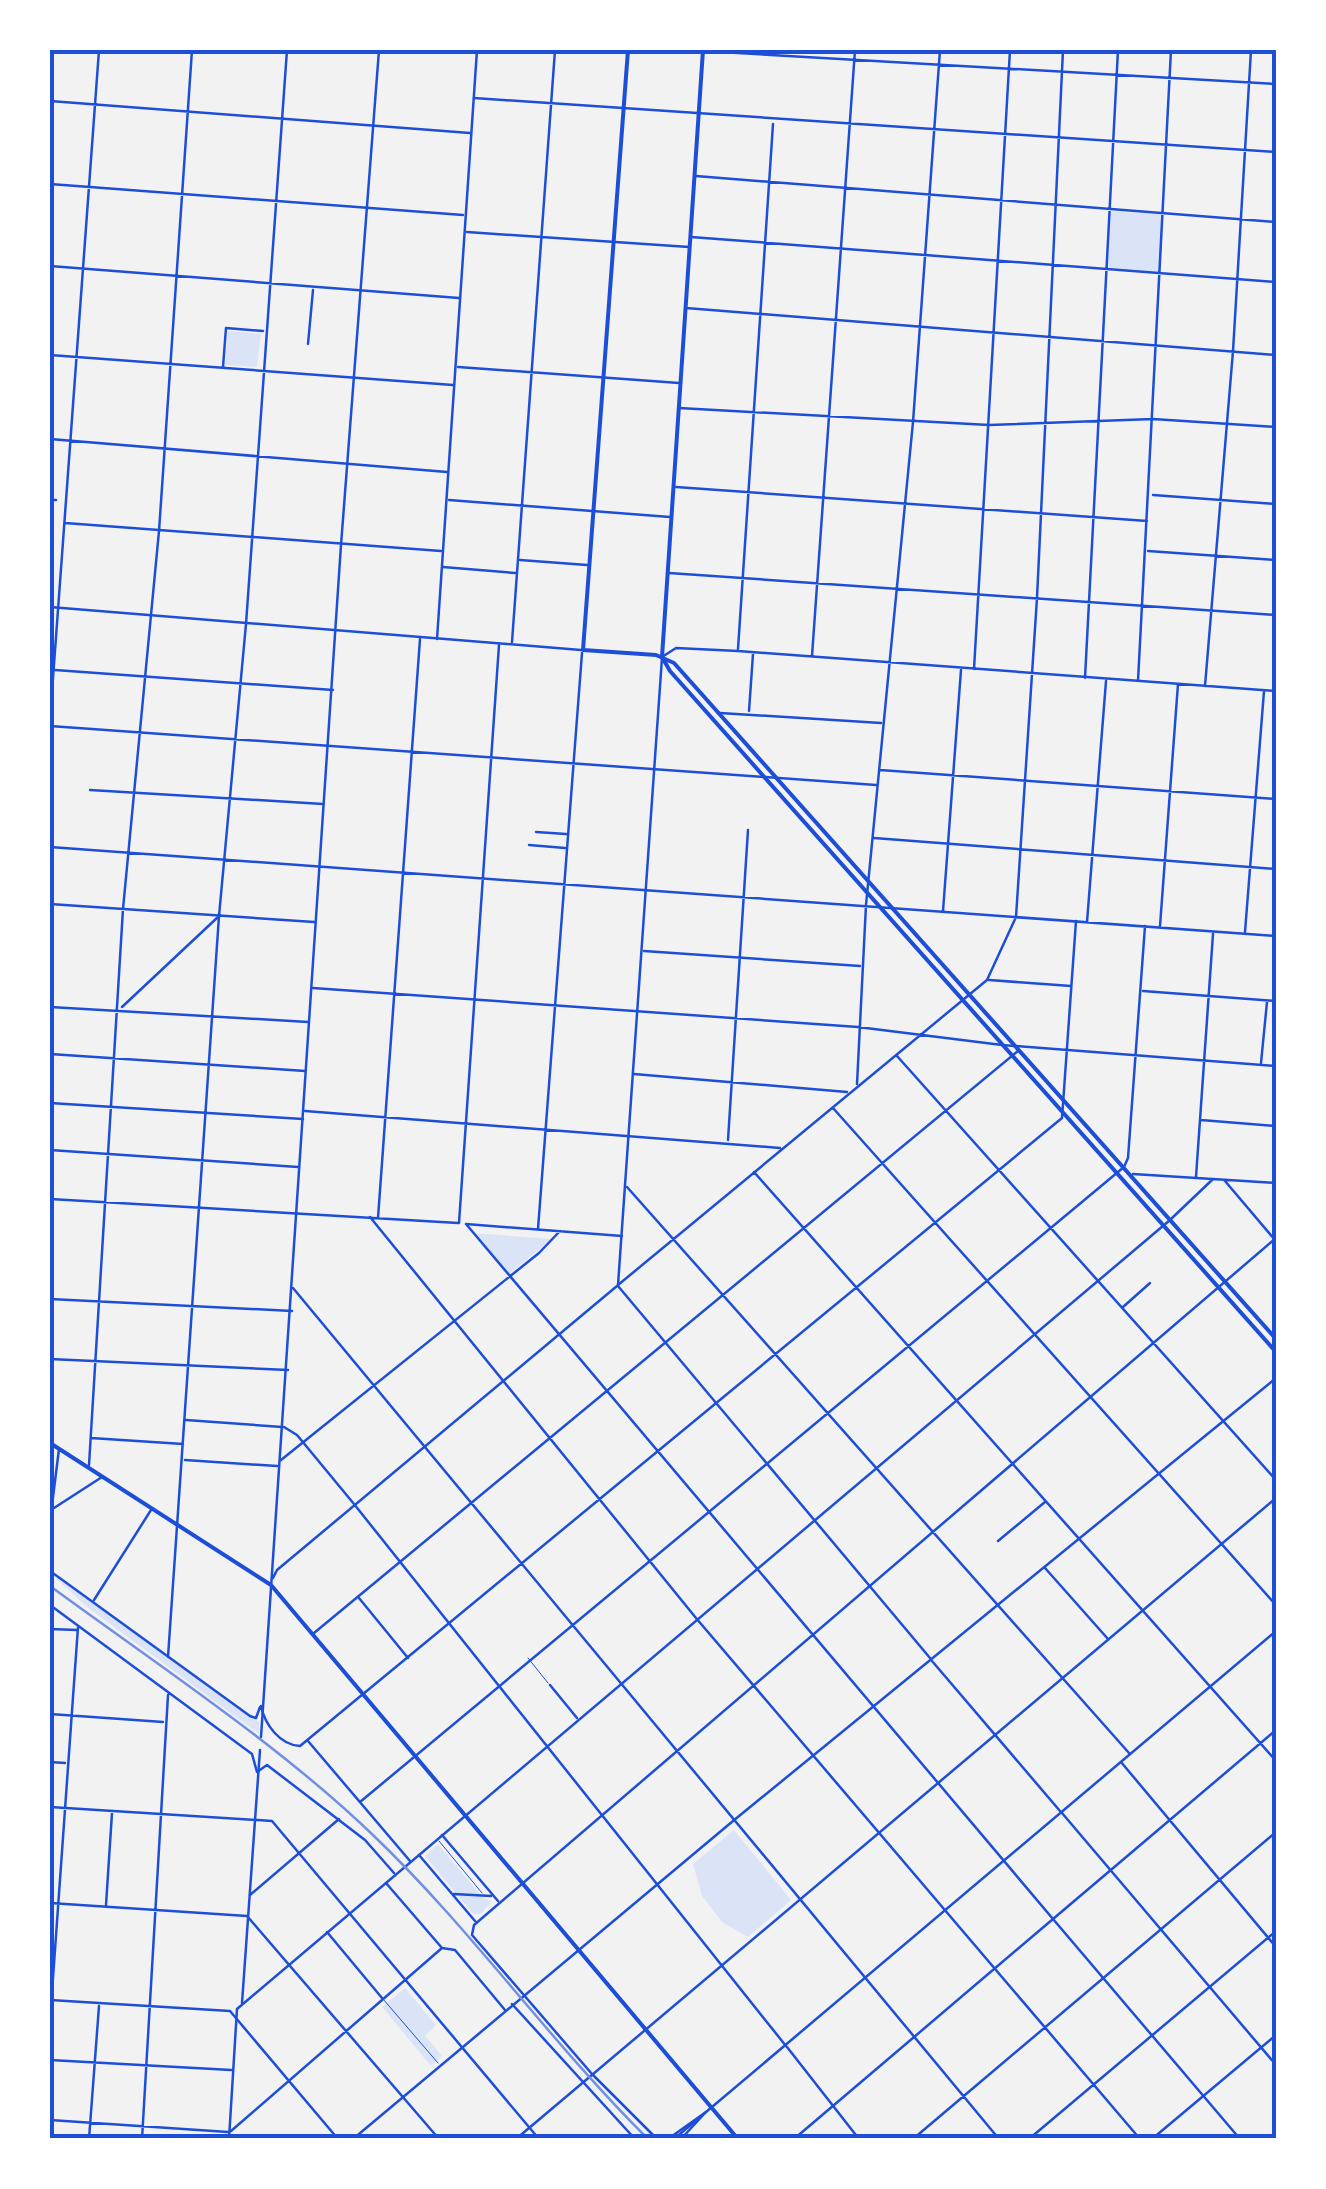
<svg xmlns="http://www.w3.org/2000/svg" width="1326" height="2189" font-family="'IBM Plex Serif',serif">
  <style>
    .green { fill: #dbe4f7 }
    .lines { fill: none; stroke-linecap: round; stroke-linejoin: round }
    .service { stroke: #1d4ed8; stroke-width: 1 }
    .pedestrian { stroke: #1d4ed8; stroke-width: 1 }
    .minor { stroke: #1d4ed8; stroke-width: 2.5 }
    .tertiary { stroke: #1d4ed8; stroke-width: 2.5 }
    .secondary { stroke: #1d4ed8; stroke-width: 2.5 }
    .primary { stroke: #1d4ed8; stroke-width: 4 }
    .rail { stroke: #7290e2; stroke-width: 2.5 }
    .neatline { fill: none; stroke: #1d4ed8; stroke-width: 4 }
  </style>
  <rect width="100%" height="100%" fill="#f2f2f2"/>
  <path class="green" d="M1110 211 1163 214 1161 273 1106 269Z
    M228 331 261 334 257 367 225 365Z
    M473 1233 552 1239 509 1274Z
    M50 1573 259 1722V1734L87 1607Z
    M734 1830 791 1900 748 1937 722 1922 702 1896 693 1864Z
    M438 1844 483 1898 492 1901 481 1914H473L425 1856Z
    M405 1988 436 2025 425 2036 442 2056 431 2066 382 2007Z"/>
  <g class="lines">
    <path class="service" d="M439 1841 482 1893"/>
    <path class="pedestrian" d="M528 1658 548 1683
      M383 1999 438 2063"/>
    <path class="minor" d="M703 51 1276 84
      M474 98 1276 152
      M50 101 470 133
      M696 176 1276 222
      M50 184 463 215
      M467 232 689 247
      M691 237 1276 282
      M50 266 459 298
      M686 308 1276 355
      M308 344 313 290
      M50 355 453 385
      M223 367 226 328 263 331
      M458 367 679 383
      M679 408 989 425 1153 419 1276 427
      M50 439 447 472
      M676 487 1147 521
      M1153 495 1276 504
      M50 500H56
      M449 500 670 517
      M65 523 441 551
      M1148 551 1276 560
      M520 560 587 565
      M443 567 515 573
      M669 573 1276 615
      M512 642 555 50
      M738 649 773 124
      M812 656 855 50
      M662 657 676 648 738 651 1276 691
      M974 669 1010 50
      M55 670 333 690
      M1085 678 1118 50
      M1138 681 1171 50
      M1205 686 1233 351 1251 50
      M749 711 753 654
      M720 713 881 723
      M50 719 99 50
      M50 726 876 785
      M880 770 1276 799
      M90 790 323 804
      M536 832 566 834
      M874 838 1276 869
      M529 845 565 848
      M50 847 1276 936
      M50 904 314 922
      M943 911 961 670
      M1087 922 1106 681
      M1160 926 1178 684
      M1245 932 1264 691
      M644 951 860 966
      M989 980 1071 986
      M313 988 858 1027 1002 1045 1276 1066
      M1143 991 1276 1001
      M50 1007 308 1022
      M122 1007 218 917
      M50 1054 305 1071
      M897 1056 1276 1480
      M1261 1063 1267 1002
      M634 1074 847 1092
      M857 1084 866 905 913 422 940 50
      M50 1103 303 1119
      M833 1108 1276 1605
      M305 1111 780 1148
      M1201 1120 1276 1126
      M728 1140 748 830
      M50 1150 298 1167
      M754 1172 1276 1761
      M1133 1174 1276 1183
      M1196 1177 1213 934
      M1225 1181 1275 1240
      M627 1187 1129 1753
      M50 1199 458 1223
      M370 1217 696 1618 1140 2139
      M378 1218 420 639
      M1171 1219 1212 1180
      M459 1223 499 645
      M466 1224 1053 1919 1276 1730
      M466 1224 622 1236
      M538 1229 582 653
      M618 1285 987 980 1016 917 1037 598 1063 50
      M293 1288 999 2139
      M50 1299 292 1311
      M1123 1307 1150 1283
      M50 1359 288 1370
      M186 1420 282 1427
      M91 1438 183 1444
      M185 1460 277 1466
      M281 1460 539 1253 560 1231
      M89 1465 123 909 159 531 192 50
      M54 1508 102 1477
      M50 1521 59 1449
      M998 1541 1045 1502
      M1045 1568 1108 1639
      M50 1571 250 1716 256 1718 260 1707
      M359 1598 408 1658
      M94 1600 151 1510
      M50 1605 252 1754 257 1772 267 1765 365 1840 394 1873
      M50 1629 77 1630
      M314 1633 1018 1051
      M168 1657 219 916 246 624 287 50
      M932 1661 1060 1811
      M550 1685 577 1718
      M261 1706C265 1725 280 1745 300 1746L1062 1118 1076 921
      M50 1714 163 1722
      M308 1741 410 1861
      M50 1762 65 1763
      M1121 1762 1276 1947
      M360 1802 1124 1167 1128 1158 1145 926
      M50 1807 272 1821 539 2139
      M442 1835 498 1901
      M419 1855 475 1921
      M386 1883 442 1948 455 1950 505 2010
      M454 1894 491 1896
      M250 1895 339 1819
      M50 1903 247 1916 439 2139
      M106 1905 112 1813
      M327 1932 382 1998
      M50 2000 230 2011 338 2139
      M512 2004 635 2139
      M50 2020 78 1627
      M787 2047 859 2139
      M50 2060 231 2070
      M50 2120 228 2132
      M231 2131 442 1948
      M89 2139 99 2006
      M142 2139 168 1695
      M657 2139 592 2074 472 1935 474 1925 1276 1238
      M668 2139 706 2112
      M681 2139 705 2113
      M913 2139 1276 1832
      M1029 2139 1276 1931
      M1152 2139 1276 2035"/>
    <path class="tertiary" d="M618 1285 662 658
      M618 1286 930 1658
      M284 1427 297 1435 354 1504 786 2046
      M273 1578 277 1570 617 1286
      M261 1737 341 545 379 50
      M1062 1813 1276 2065
      M242 2003 260 1750
      M229 2139 237 2009 1170 1220
      M353 2139 733 1821 1276 1378
      M516 2139 1276 1498
      M674 2139 1276 1631
      M794 2139 1053 1919 1240 2139"/>
    <path class="secondary" d="M50 607 581 650
      M437 639 477 50"/>
    <path class="primary" d="M628 50 583 650 656 655 674 663 1276 1339
      M662 657 670 671 1276 1352
      M662 657 703 50
      M50 1443 271 1585 738 2139
      M1271 2139 1276 2135"/>
    <path class="rail" d="M50 1586C155 1663 281 1746 374 1836 472 1930 551 2043 648 2139"/>
  </g>
  <rect width="1326" height="2189" fill="none" stroke="#ffffff" stroke-width="105"/>
  <rect x="52" y="52" width="1222" height="2084" class="neatline"/>
</svg>
